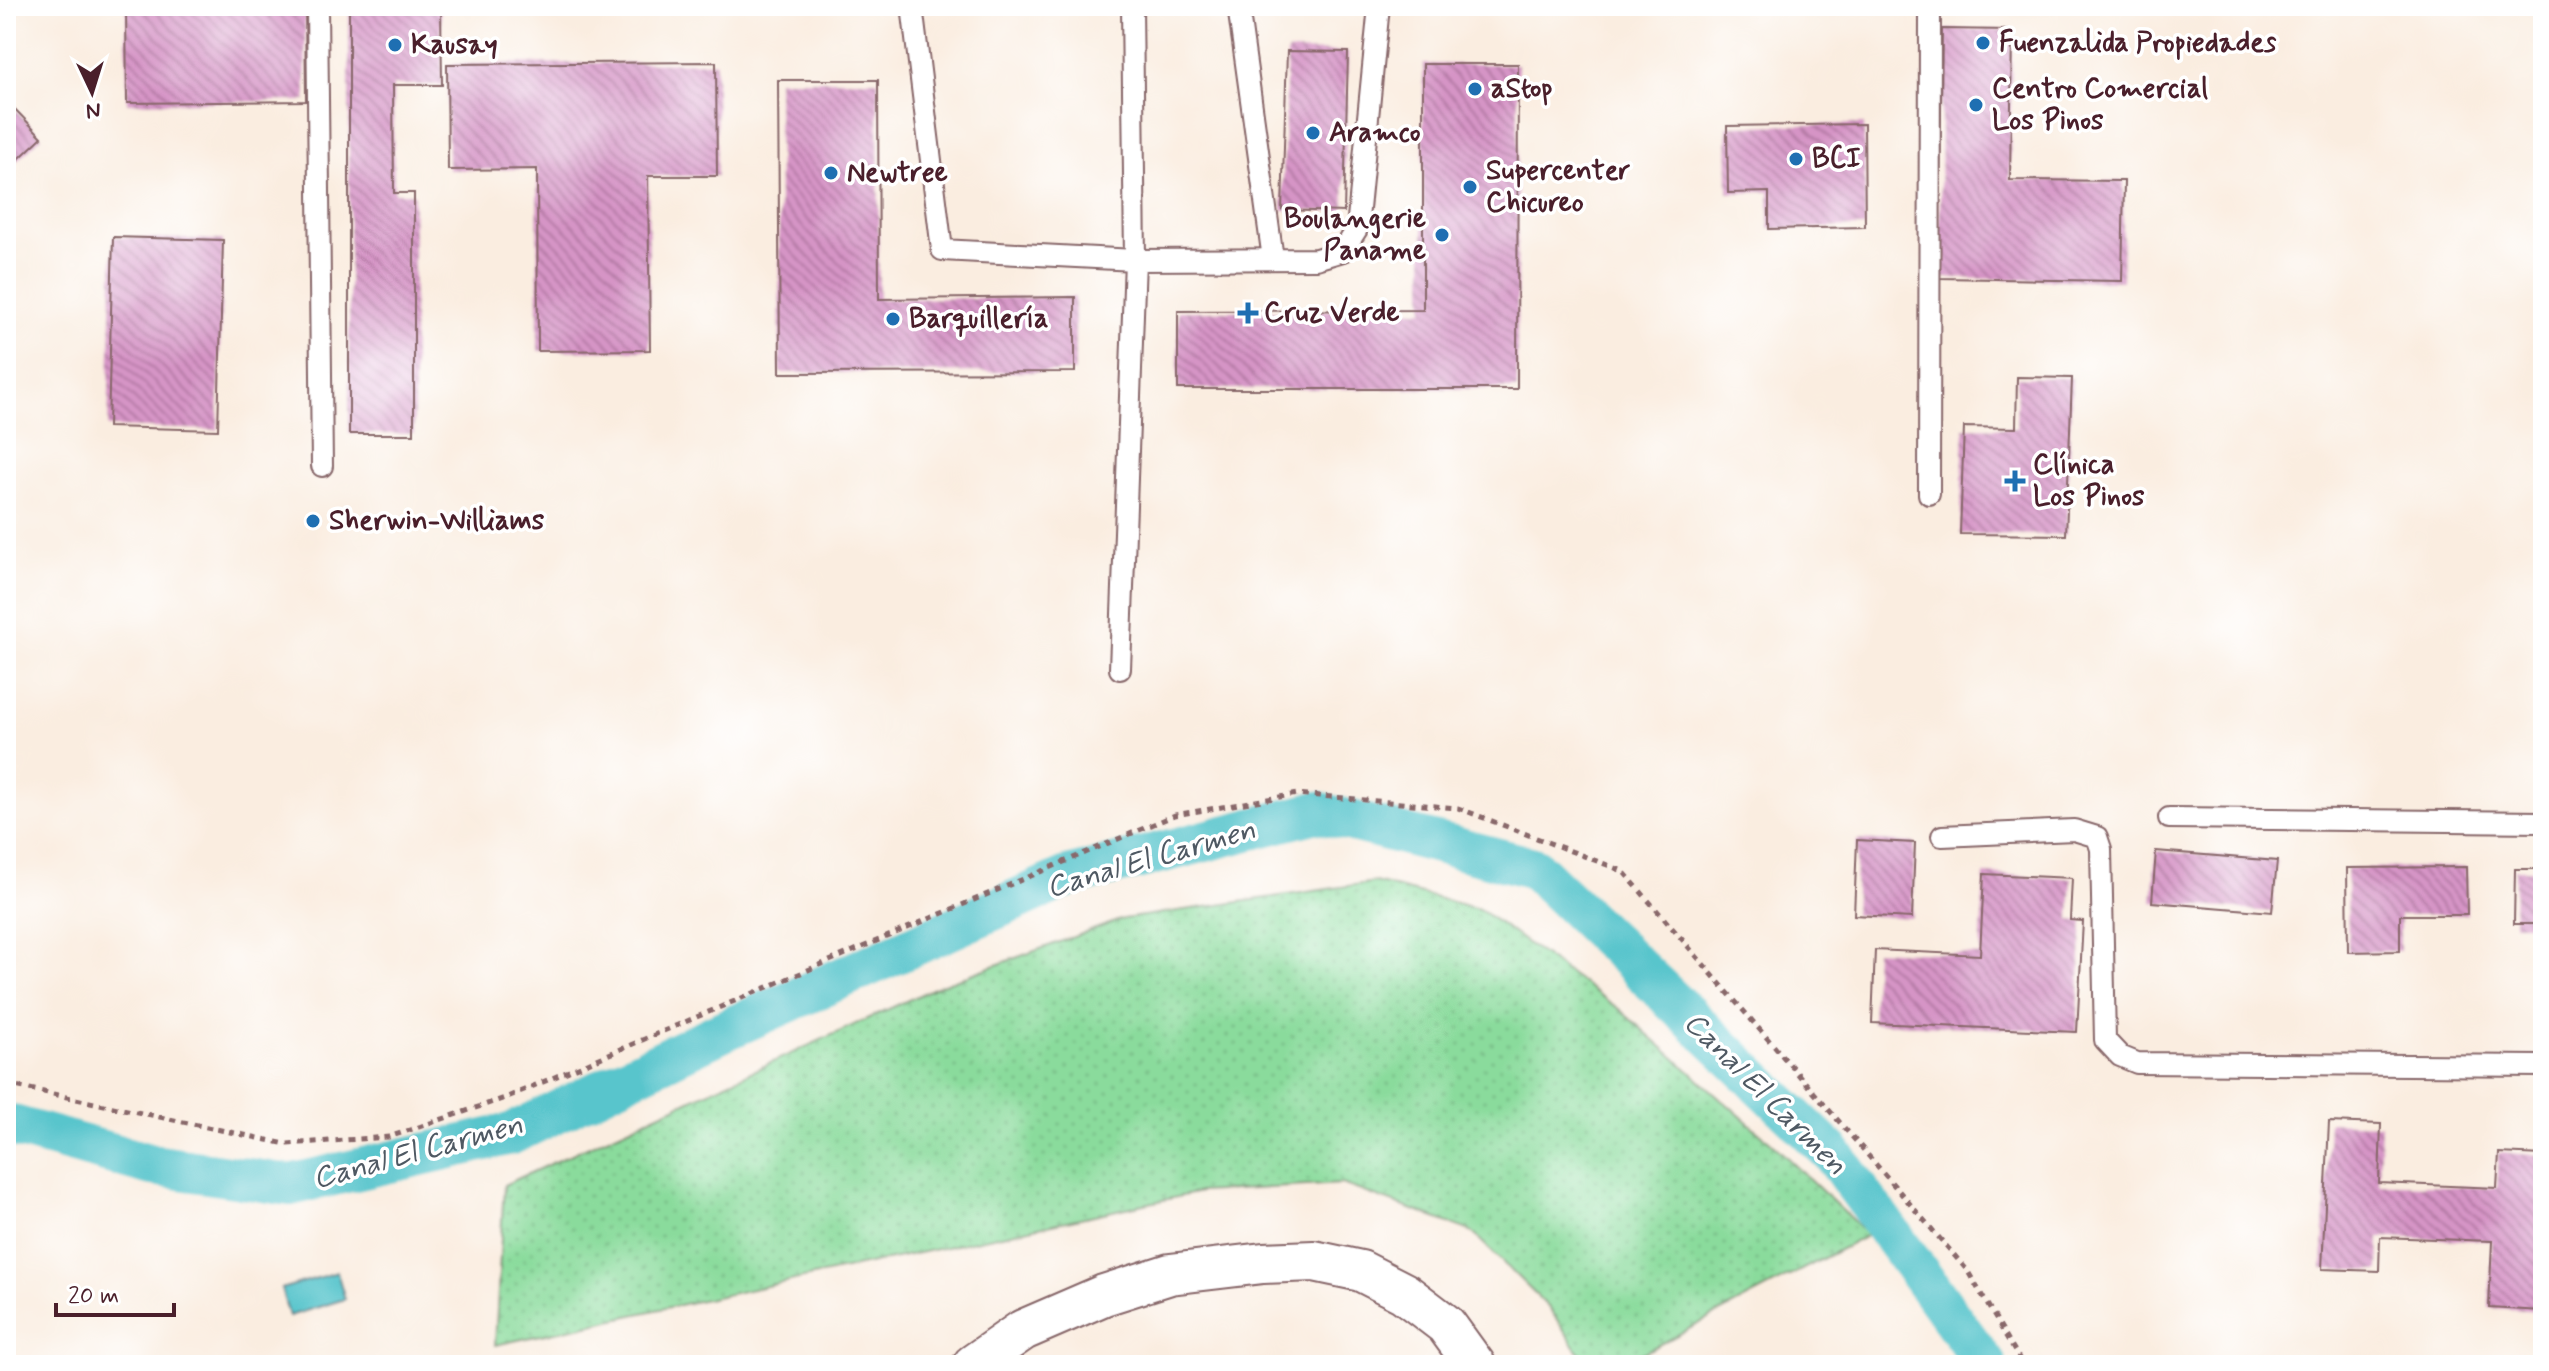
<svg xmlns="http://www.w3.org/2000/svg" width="2549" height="1371" font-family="Mynerve,sans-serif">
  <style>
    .grass { fill: url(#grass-dots); stroke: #6a7d64; stroke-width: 2 }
    .water { fill: #58c5cc; stroke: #51727c; stroke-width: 2 }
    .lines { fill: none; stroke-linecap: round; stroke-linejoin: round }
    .canal { stroke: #58c5cc; stroke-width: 42 }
    .building { fill: url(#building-back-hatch) }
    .lane-casing { stroke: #88676a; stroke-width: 24 }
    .street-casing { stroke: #88676a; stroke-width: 44 }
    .path { stroke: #88676a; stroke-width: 5; stroke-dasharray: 6 6; stroke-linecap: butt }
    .lane { stroke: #fff; stroke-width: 20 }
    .street { stroke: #fff; stroke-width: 40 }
    .poi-dot { fill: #1f6fb2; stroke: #fff; stroke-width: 3 }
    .labels { text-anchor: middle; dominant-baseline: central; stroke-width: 7; stroke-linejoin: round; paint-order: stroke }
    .poi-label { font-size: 28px; font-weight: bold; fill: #4a1f2b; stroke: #fff; text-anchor: start }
    .water-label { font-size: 30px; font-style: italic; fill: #4f5963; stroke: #fff }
  </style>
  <defs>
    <pattern id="grass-dots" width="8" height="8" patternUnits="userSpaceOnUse" patternTransform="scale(2)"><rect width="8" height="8" fill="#8adb9c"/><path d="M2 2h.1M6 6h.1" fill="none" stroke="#79bc87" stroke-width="1.8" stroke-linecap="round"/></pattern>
    <pattern id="building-back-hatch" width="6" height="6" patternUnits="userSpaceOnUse" patternTransform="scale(2)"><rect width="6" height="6" fill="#d694c6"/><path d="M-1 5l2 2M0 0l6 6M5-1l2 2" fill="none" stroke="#b078a1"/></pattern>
  </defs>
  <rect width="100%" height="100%" fill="#fff"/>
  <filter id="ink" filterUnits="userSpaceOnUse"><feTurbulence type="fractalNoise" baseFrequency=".0125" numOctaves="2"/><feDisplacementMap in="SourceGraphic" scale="16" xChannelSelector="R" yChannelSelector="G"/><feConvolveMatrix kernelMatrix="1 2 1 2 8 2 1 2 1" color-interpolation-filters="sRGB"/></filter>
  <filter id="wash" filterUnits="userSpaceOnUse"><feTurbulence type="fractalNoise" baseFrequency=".006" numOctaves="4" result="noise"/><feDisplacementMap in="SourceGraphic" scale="32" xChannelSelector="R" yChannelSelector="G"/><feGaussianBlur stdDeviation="1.8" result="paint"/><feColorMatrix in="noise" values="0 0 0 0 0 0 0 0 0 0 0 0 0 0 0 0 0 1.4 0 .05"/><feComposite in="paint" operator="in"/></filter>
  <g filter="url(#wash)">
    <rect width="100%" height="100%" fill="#faede0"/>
    <path class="grass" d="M1375 882 1479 909 1619 1009 1776 1147 1868 1235 1620 1365H1588L1549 1308 1471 1231 1342 1184 1200 1192 495 1345 504 1185 941 985 1123 919Z"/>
    <path class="water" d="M337 1272 345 1299 289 1316 281 1289Z"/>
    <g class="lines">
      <path class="canal" d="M6 1124 152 1165 290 1185 511 1134 723 1031 1067 877 1317 812 1534 868 1832 1153 1986 1365"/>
    </g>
    <g id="blocks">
      <path class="building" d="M126 6H305L306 101 127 103Z
        M349 6H441L442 85H393L394 193H414V434H349Z
        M1942 29 2012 30 2010 180 2124 181 2122 281 1939 278Z
        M1287 51 1348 52 1344 212 1282 210Z
        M716 62 717 176H648L650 350 538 351 537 169 448 170 447 64Z
        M1423 64H1518L1517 389H1178V311L1423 310Z
        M778 80H878L879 299 1075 297V372L780 373Z
        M6 100 42 137 6 171Z
        M1864 124 1865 227 1769 229V192L1728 193 1727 126Z
        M113 237 223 240 218 430 108 427Z
        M2017 377 2072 378 2066 535 1960 534 1964 427 2016 428Z
        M1857 840 1915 843 1912 918 1854 915Z
        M2156 851 2277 861 2272 912 2152 902Z
        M2466 867 2467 915H2400V951L2348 952 2347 868Z
        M2515 869H2543V924H2514Z
        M1984 874 2072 878 2070 920 2083 921 2077 1032 1872 1023 1875 950 1980 955Z
        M2329 1122 2381 1124 2379 1183 2497 1188 2499 1153 2543 1155V1311L2489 1308 2492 1241 2380 1237 2379 1271 2322 1269Z"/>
    </g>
  </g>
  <g filter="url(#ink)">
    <use href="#blocks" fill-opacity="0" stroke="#88676a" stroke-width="2"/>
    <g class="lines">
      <g class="lane-casing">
        <path id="lane" d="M317 6 322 466
          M912 6 942 250 1135 260 1316 259 1343 251 1357 229 1379 6
          M1238 6 1273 259
          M1929 494 1930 6
          M1120 669 1135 260 1132 6
          M2169 818 2543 822
          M1942 836 2074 830 2097 837 2101 849 2105 1040 2120 1056 2137 1063 2543 1066"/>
      </g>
      <g class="street-casing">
        <path id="street" d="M973 1365 1023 1330 1104 1295 1170 1274 1263 1263 1314 1261 1361 1271 1404 1293 1446 1325 1475 1365"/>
      </g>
      <path class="path" d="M6 1084 286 1144 389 1137 505 1098 1175 815 1297 794 1458 808 1623 871 1967 1270 2023 1365"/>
      <use href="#lane" class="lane"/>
      <use href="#street" class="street"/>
    </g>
  </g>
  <g class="poi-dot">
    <circle cx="1983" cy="43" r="8"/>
    <circle cx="395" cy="45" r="8"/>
    <circle cx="1475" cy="89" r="8"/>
    <circle cx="1976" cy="105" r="8"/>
    <circle cx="1313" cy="133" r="8"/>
    <circle cx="1796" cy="159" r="8"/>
    <circle cx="831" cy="173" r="8"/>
    <circle cx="1470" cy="187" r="8"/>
    <circle cx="1442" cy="235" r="8"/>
    <path d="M1244 301h8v8h8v8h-8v8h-8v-8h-8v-8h8z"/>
    <circle cx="893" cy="319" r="8"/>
    <path d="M2011 469h8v8h8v8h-8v8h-8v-8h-8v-8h8z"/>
    <circle cx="313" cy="521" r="8"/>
  </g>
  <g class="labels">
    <g class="poi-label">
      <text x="1999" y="43">Fuenzalida Propiedades</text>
      <text x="411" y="45">Kausay</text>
      <text x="1491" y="89">aStop</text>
      <text x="1992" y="89">Centro Comercial<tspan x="1992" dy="32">Los Pinos</tspan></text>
      <text x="1329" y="133">Aramco</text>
      <text x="1812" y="159">BCI</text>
      <text x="1486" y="171">Supercenter<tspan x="1486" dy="32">Chicureo</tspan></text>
      <text x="847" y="173">Newtree</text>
      <text x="1426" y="219" text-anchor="end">Boulangerie<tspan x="1426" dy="32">Paname</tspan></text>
      <text x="1264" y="313">Cruz Verde</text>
      <text x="909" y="319">Barquillería</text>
      <text x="2033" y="465">Clínica<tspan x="2033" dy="32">Los Pinos</tspan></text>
      <text x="329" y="521">Sherwin-Williams</text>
    </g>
    <g class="water-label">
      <text transform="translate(1151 859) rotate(-16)">Canal El Carmen</text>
      <text transform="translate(1765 1094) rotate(45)">Canal El Carmen</text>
      <text transform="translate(418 1152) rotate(-15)">Canal El Carmen</text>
    </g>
  </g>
  <rect width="2549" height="1371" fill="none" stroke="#fff" stroke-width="32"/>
  <g transform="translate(92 92) rotate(176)" stroke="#ffffff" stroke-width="6" paint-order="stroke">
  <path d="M0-6L14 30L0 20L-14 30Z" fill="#4a1f2b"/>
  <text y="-12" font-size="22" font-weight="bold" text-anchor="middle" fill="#4a1f2b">N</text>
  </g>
  <path d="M56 1303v12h118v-12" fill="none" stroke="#4a1f2b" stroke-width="4"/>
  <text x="68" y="1303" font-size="24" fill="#4a1f2b" stroke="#ffffff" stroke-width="6" paint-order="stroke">20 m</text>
</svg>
